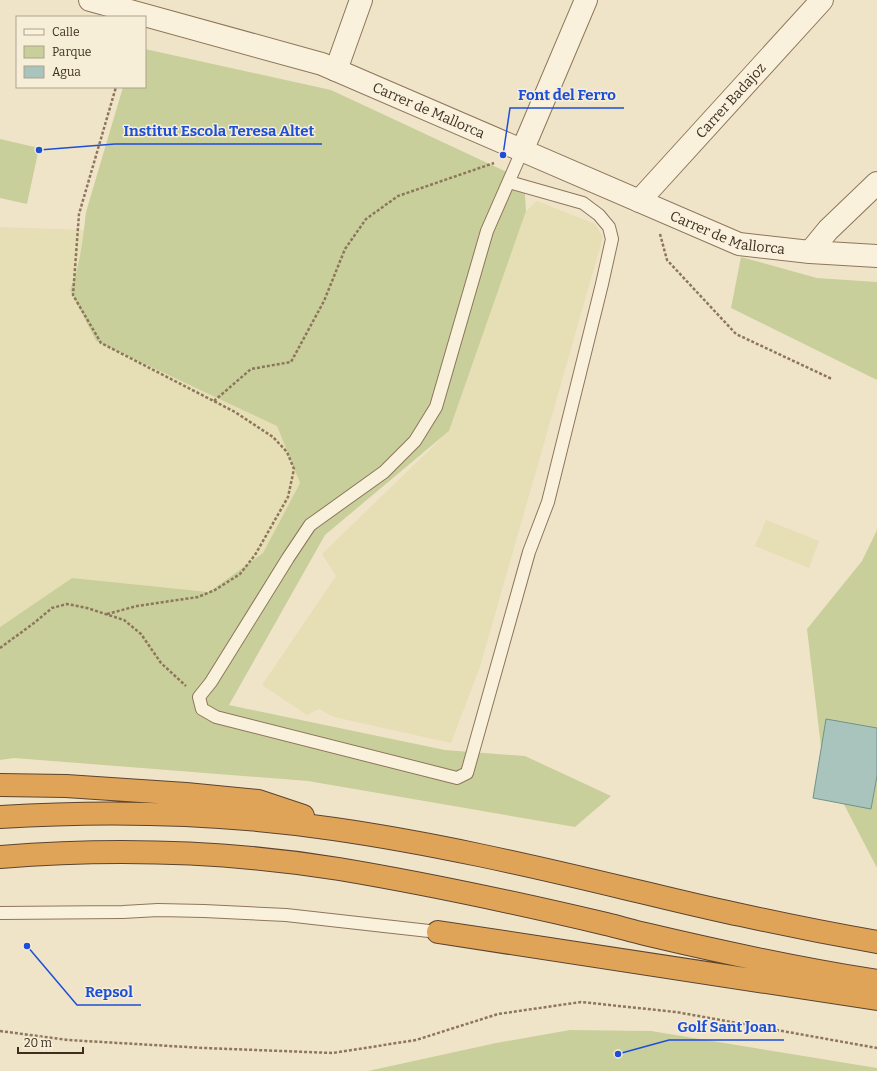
<svg xmlns="http://www.w3.org/2000/svg" width="877" height="1071" font-family="Bitter,serif">
  <style>
    .farmland { fill: #e6deb5 }
    .green { fill: #c9cf9b }
    .water { fill: #a9c4bc; stroke: #6f938a }
    .lines { fill: none; stroke-linecap: round; stroke-linejoin: round }
    .lane-casing { stroke: #8d765c; stroke-width: 14 }
    .street-casing { stroke: #8d765c; stroke-width: 24 }
    .highway-casing { stroke: #5b4430; stroke-width: 24 }
    .path { stroke: #8d765c; stroke-width: 2.5; stroke-dasharray: 3 2; stroke-linecap: butt }
    .lane { stroke: #faf1dc; stroke-width: 12 }
    .street { stroke: #faf1dc; stroke-width: 22 }
    .highway { stroke: #e0a458; stroke-width: 22 }
    .labels { text-anchor: middle; dominant-baseline: central; stroke-width: 3; stroke-linejoin: round; paint-order: stroke }
    .street-label { font-size: 14px; fill: #3d2e20; stroke: #f7eed8 }
    .leader { fill: none; stroke: #1d4ed8; stroke-width: 1.5 }
    .callout-dot { fill: #1d4ed8; stroke: #f7eed8; stroke-width: 1.5 }
    .callout-label { font-size: 15px; text-anchor: middle; font-weight: bold; fill: #1d4ed8; stroke: #f7eed8; stroke-width: 3; stroke-linejoin: round; paint-order: stroke }
  </style>
  <rect width="100%" height="100%" fill="#f0e4c8"/>
  <path class="farmland" d="M537 201 595 224 603 237 480 667 451 743 334 717 319 709 307 715 262 685 336 576 322 554 449 431 526 211Z
    M0 227 84 230 75 278 70 290 96 341 277 426 300 483 263 553 209 592 72 578 0 627Z
    M766 520 819 541 809 568 755 546Z"/>
  <path class="green" d="M145 49 331 90 524 180 526 211 449 431 325 535 229 705 445 750 525 756 611 796 575 827 308 781 14 758 0 760V627L72 578 209 592 263 553 300 483 277 426 96 341 70 290C80 266 83 238 86 212L123 87H145Z
    M0 139 39 148 27 204 0 198Z
    M741 257 817 278 877 282V380L731 308Z
    M877 530V868L823 764 807 629 862 561Z
    M570 1030 651 1031 877 1068V1071H368L496 1043Z"/>
  <path class="water" d="M826 719 877 728V776L871 809 813 798Z"/>
  <g class="lines">
    <g class="lane-casing">
      <path id="lane" d="M509 182 583 203 599 215 609 227 612 239 602 284 548 502 529 552 467 773 457 778 216 717 202 709 199 697 211 682 288 558 310 525 384 472 415 441 436 407 487 231 522 151
        M0 913 123 912 158 910 204 911 286 915 438 932"/>
    </g>
    <g class="street-casing">
      <g id="street">
        <path id="s1" d="M90 0 322 64 739 244 810 252 877 256"/>
        <path d="M336 70 361 0"/>
        <path d="M522 151 586 0"/>
        <path id="s2" d="M639 201 822 0"/>
        <path d="M810 252 828 230 877 183"/>
      </g>
    </g>
    <g class="highway-casing">
      <path id="highway" d="M0 785 66 786 186 794 258 801 303 816
        M0 817C112 810 224 813 334 829 431 843 528 865 624 888 663 897 702 907 741 915 786 925 831 934 877 942
        M0 857C112 848 227 851 339 869 428 884 517 903 606 924 619 927 632 931 645 934 721 952 800 969 877 981
        M438 932 877 999"/>
    </g>
    <path class="path" d="M660 234 667 260 736 334 832 379
      M214 401 251 369 291 362 324 301 345 249 366 219 398 196 494 163
      M107 614 137 606 198 597 215 590 240 574 255 555 288 497 294 469 287 452 273 437 235 412 101 343 73 295 79 214 116 87
      M0 648 34 623 52 608 67 604 87 608 124 620 141 634 161 663 186 686
      M0 1031 68 1040 204 1048 333 1053 416 1040 498 1014 581 1002 676 1012 877 1048"/>
    <use href="#lane" class="lane"/>
    <use href="#street" class="street"/>
    <use href="#highway" class="highway"/>
  </g>
  <g class="labels">
    <g class="street-label">
      <text stroke="none"><textPath href="#s2" startOffset="136">Carrer Badajoz</textPath></text>
      <text stroke="none"><textPath href="#s1" startOffset="357">Carrer de Mallorca</textPath></text>
      <text stroke="none"><textPath href="#s1" startOffset="681">Carrer de Mallorca</textPath></text>
    </g>
  </g>
  <path class="leader" d="M503 155L510 108H624M39 150L115 144H322M27 946L77 1005H141M618 1054L669 1040H784"/>
  <g class="callout-dot">
    <circle cx="503" cy="155" r="4"/>
    <circle cx="39" cy="150" r="4"/>
    <circle cx="27" cy="946" r="4"/>
    <circle cx="618" cy="1054" r="4"/>
  </g>
  <g class="callout-label">
    <text x="567" y="100">Font del Ferro</text>
    <text x="219" y="136">Institut Escola Teresa Altet</text>
    <text x="109" y="997">Repsol</text>
    <text x="727" y="1032">Golf Sant Joan</text>
  </g>
  <rect x="16" y="16" width="130" height="72" fill="#f7eed8" stroke="#ada18e"/>
  <rect x="24" y="29" width="20" height="6" fill="#faf1dc" stroke="#ada18e"/>
  <text x="52" y="36" font-size="12" fill="#3d2e20">Calle</text>
  <rect x="24" y="46" width="20" height="12" fill="#c9cf9b" stroke="#ada18e"/>
  <text x="52" y="56" font-size="12" fill="#3d2e20">Parque</text>
  <rect x="24" y="66" width="20" height="12" fill="#a9c4bc" stroke="#ada18e"/>
  <text x="52" y="76" font-size="12" fill="#3d2e20">Agua</text>
  <path d="M18 1047v6h65v-6" fill="none" stroke="#3d2e20" stroke-width="2"/>
  <text x="24" y="1047" font-size="12" fill="#3d2e20" stroke="#f7eed8" stroke-width="3" paint-order="stroke">20 m</text>
</svg>
